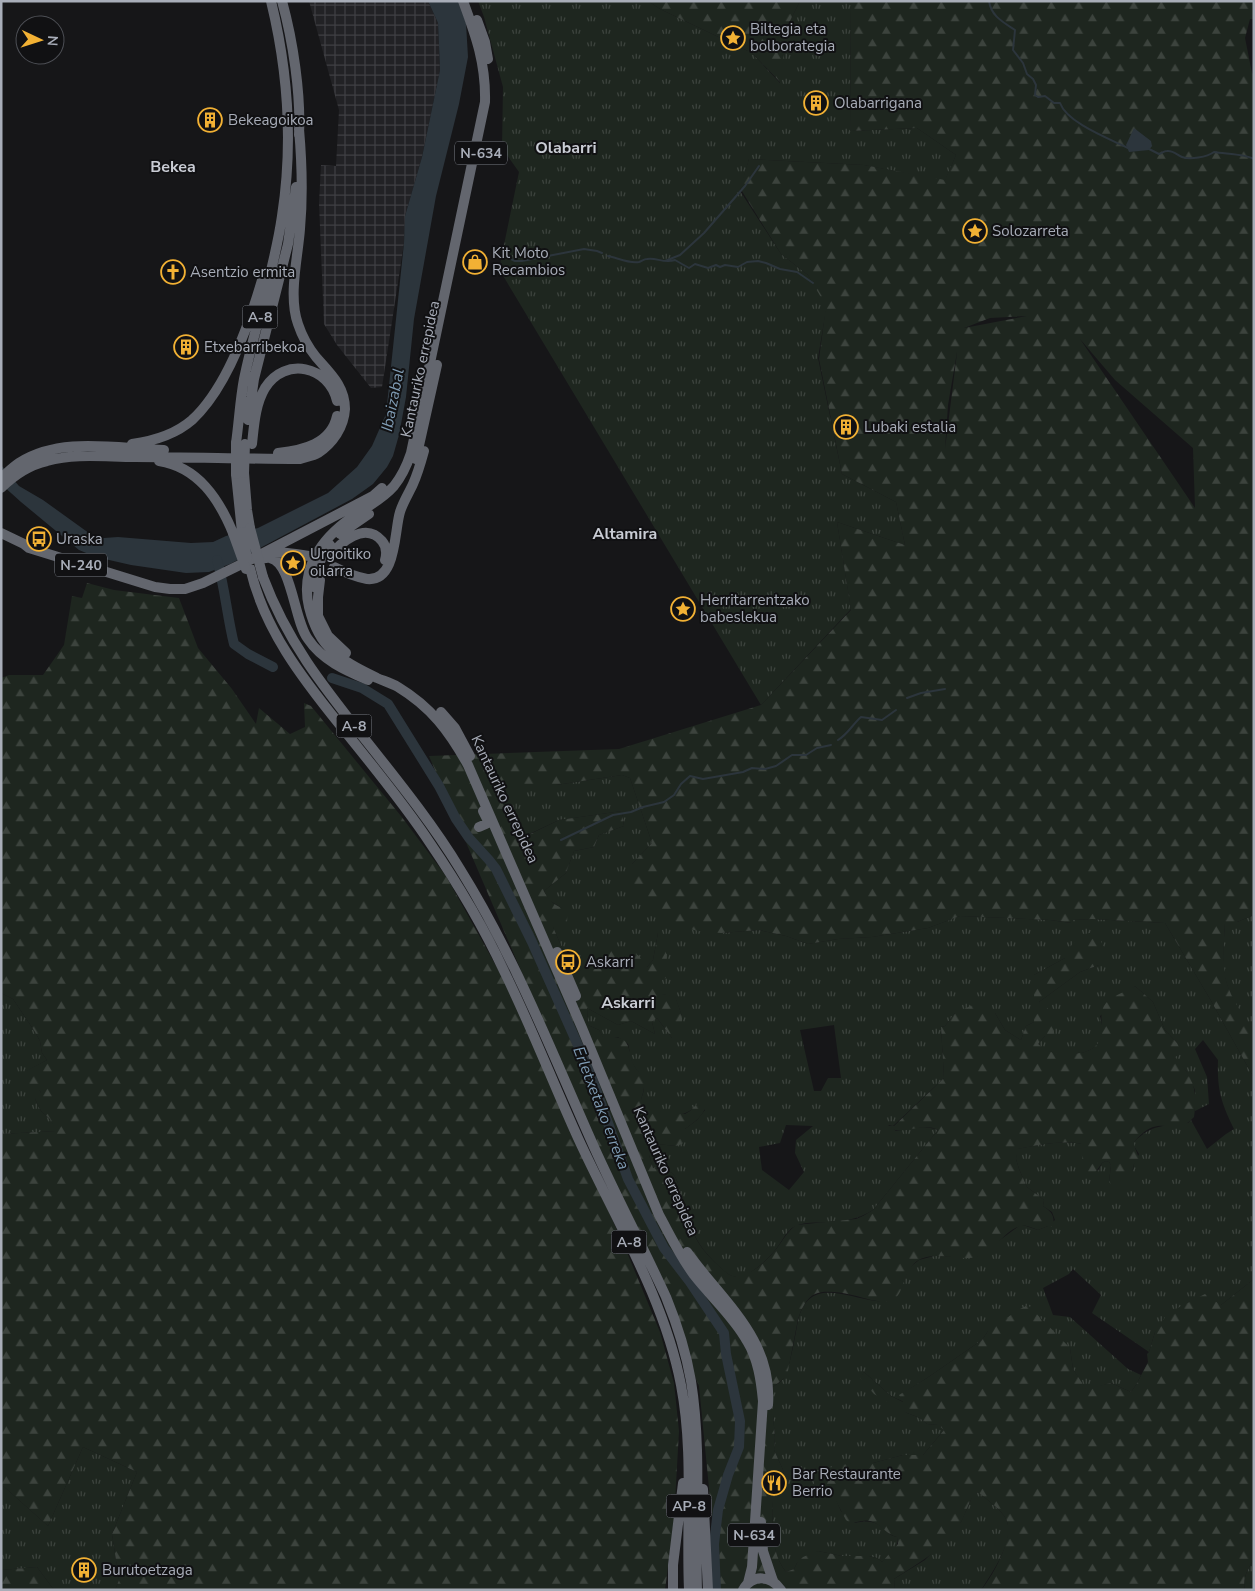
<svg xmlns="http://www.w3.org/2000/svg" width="1255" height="1591" font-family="'Nunito Sans',sans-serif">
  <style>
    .industrial { fill: url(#industrial-grid) }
    .grass { fill: url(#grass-tufts); fill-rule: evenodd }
    .forest { fill: url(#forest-firs); fill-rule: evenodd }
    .water { fill: #2c353c }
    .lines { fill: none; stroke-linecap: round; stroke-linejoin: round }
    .stream { stroke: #2c353c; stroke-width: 2 }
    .river { stroke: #2c353c; stroke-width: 10 }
    .highway { stroke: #63666e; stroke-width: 10 }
    .highway-bridge { stroke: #63666e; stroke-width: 10 }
    .labels { text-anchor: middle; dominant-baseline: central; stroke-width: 4; stroke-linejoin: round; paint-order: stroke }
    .shield { fill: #111113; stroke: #7b7e86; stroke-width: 1 }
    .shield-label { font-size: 14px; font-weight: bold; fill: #a8adb8 }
    .poi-label { font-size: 15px; fill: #a8adb8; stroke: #111113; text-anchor: start }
    .street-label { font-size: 15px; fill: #a8adb8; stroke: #111113 }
    .neighbourhood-label { font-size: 16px; font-weight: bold; fill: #c9ccd4; stroke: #111113 }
    .water-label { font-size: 16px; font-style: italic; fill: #7f9bb3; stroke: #111113 }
  </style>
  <defs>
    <pattern id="industrial-grid" width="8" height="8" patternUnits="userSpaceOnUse" patternTransform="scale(1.25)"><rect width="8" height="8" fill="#222225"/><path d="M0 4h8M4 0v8" fill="none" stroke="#3f3f43"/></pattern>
    <pattern id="grass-tufts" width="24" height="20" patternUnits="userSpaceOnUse" patternTransform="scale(1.25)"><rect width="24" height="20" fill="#1e261f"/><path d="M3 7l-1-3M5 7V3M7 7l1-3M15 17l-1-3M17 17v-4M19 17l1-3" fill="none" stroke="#3c433d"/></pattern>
    <pattern id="forest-firs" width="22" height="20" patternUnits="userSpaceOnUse" patternTransform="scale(1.25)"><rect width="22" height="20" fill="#1e261f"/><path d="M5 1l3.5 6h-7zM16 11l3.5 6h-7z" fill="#3c433d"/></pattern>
  </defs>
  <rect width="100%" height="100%" fill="#161618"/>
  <path class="industrial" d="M309 1H428L438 23 440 70 422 157 405 216 404 243 382 387 371 388 337 345 324 324 319 203 321 165 336 166 339 110Z"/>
  <path class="grass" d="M478 1H648L660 9 752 53 780 83 786 29 800 1H851L850 131 917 128 956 155 945 181 864 165 749 159 740 191 781 254 808 275 827 304 818 358 842 474 896 502 905 545 837 522 851 609 761 705 499 269 519 172 502 148 503 87 484 17Z
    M622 775 630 778 652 843 632 864 721 933 759 930 786 936 808 944 838 939 872 937 928 928 960 916 1050 920 1071 923 1073 920 1092 919 1165 923 1210 999 1254 1078V1279L1221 1305 1155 1332 1149 1352 1092 1313 1101 1295 1073 1269 1069 1274 1043 1288 1053 1315 1070 1317 1128 1369 1141 1375 1136 1385 1131 1392 1111 1383 1086 1390 1073 1369 1070 1348 988 1331 982 1340 927 1378 900 1395 904 1402 891 1396 864 1372 861 1378 907 1413 920 1418 927 1424 939 1425 944 1430 923 1455H903L873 1463H851L816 1488 836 1500 841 1511 855 1523C865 1521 874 1520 883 1528 890 1533 888 1535 897 1537 900 1548 889 1555 882 1562L877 1558 869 1556H842L818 1551 797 1563 794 1569 786 1572C770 1552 773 1524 772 1500V1495H782L784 1472 774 1450 775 1438 773 1415V1387C777 1384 782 1381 785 1377 788 1374 796 1333 797 1326 806 1275 843 1297 876 1301 883 1302 892 1297 898 1294L909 1268 919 1260 934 1256 977 1257 1019 1226H1026L1038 1230 1048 1226 1055 1220 1052 1212 1043 1206 1044 1200 1027 1187 1019 1169 1016 1159 1017 1149C1039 1145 1061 1140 1082 1144L1098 1171 1102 1163 1106 1161 1109 1162 1111 1165 1109 1182 1133 1170 1134 1164 1139 1154 1134 1146V1142C1152 1124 1164 1126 1188 1123L1191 1120 1207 1149 1226 1134 1234 1129C1221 1102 1217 1090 1218 1060L1203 1040 1195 1049 1207 1077 1209 1104 1195 1111V1090L1186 1071 1174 1057 1177 1043 1165 1030 1153 1002 1135 986 1100 1016C1101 1022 1104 1029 1102 1036 1097 1056 1063 1058 1047 1051 1043 1050 1041 1047 1038 1044L1045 1036 1039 1002 1080 972 1099 965 1065 958 1034 975V1022L1026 1026 1021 1040 1005 1030 995 1013H955L945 1026 941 1027 944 1078 893 1126 888 1125 896 1131C910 1129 924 1124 938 1130L873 1210C859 1219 845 1221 829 1222 818 1223 802 1221 792 1228 786 1232 781 1243 776 1249 770 1257 759 1267 751 1272 738 1280 731 1278 721 1268 697 1246 693 1235 684 1204 681 1195 679 1182 674 1175 669 1169 660 1169 653 1168L649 1155V1150L657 1144 676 1146 685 1140V1129L697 1120 705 1110 698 1104C683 1118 680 1114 662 1112 656 1111 651 1114 646 1113 636 1099 644 1099 644 1086 644 1076 637 1072 633 1064 630 1059 630 1050 628 1044L618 1037 603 1038 599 1030 588 1025 587 1008 618 1025 631 1021 655 1034 652 1022 657 1018 672 1038 682 1016 675 997 662 994 658 933 653 960 647 967 605 954 575 974 570 966 553 927 563 909 549 900 544 891 566 873 574 851 594 847 599 835 624 826 622 811 559 820 523 837 514 820 506 813 500 785H556ZM834 1025 841 1078H828L821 1091H814L800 1030ZM786 1125 813 1126 796 1140 795 1153 804 1172 789 1190 762 1170 759 1147 780 1143Z
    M1254 915V1043C1247 1021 1232 1003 1226 981 1221 963 1224 942 1225 922H1237Z
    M1 993 13 999 35 1032 40 1041 42 1053 47 1060 25 1072 41 1092 35 1099 41 1111 50 1119 57 1131 1 1134Z
    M83 1447 137 1472 112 1534 119 1580 115 1590H54L37 1567 1 1570V1484L48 1526Z
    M978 1492C987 1500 1000 1508 1006 1519 1016 1538 993 1571 983 1587L981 1590H895L894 1579 925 1560 961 1522 973 1495Z
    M1254 1559V1590H1245C1242 1578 1248 1569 1254 1559Z
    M758 1582 767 1583 775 1590H748Z"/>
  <path class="forest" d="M648 1H800L786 29 781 83 752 53 660 9Z
    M851 1H1254V19H1250L1245 38 1252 73 1254 75V915L1237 922 1225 923C1224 941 1222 961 1226 980 1231 1002 1250 1020 1254 1043 1255 1054 1254 1066 1254 1078L1210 999 1165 923 1092 919 1073 920 1072 923 1050 920 960 916 928 928 872 937 838 939 808 944 786 936 759 930 721 933 698 931 682 927 631 892 632 864 652 843 630 778 622 775 556 785H500L506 813 514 820 524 837 559 820 622 811 624 826 599 835 594 847 574 851 566 873 544 891C549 901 557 908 568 909L567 922 553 927 570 966 575 974C590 964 608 946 627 949L630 953 638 955 647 967 653 960 658 933 666 935V978L662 979V994L675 996 682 1016 680 1039 672 1038 657 1018 652 1022 655 1034 631 1021 618 1025 587 1008 588 1025 599 1030 603 1037C617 1037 626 1035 630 1052 631 1055 631 1060 633 1063 636 1071 644 1075 644 1083 645 1097 636 1098 646 1113L659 1111 685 1114 690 1111 698 1103H704L706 1105C704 1116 693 1123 685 1129V1141L682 1144 676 1146 657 1144 649 1150V1155L653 1168C660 1169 669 1169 674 1175 679 1183 681 1195 684 1204 692 1233 696 1245 719 1266 730 1276 733 1280 748 1273 758 1269 770 1257 777 1248 783 1240 788 1231 796 1225L856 1219 863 1216 873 1210 938 1130C922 1121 900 1138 887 1126H894L944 1078 941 1027 945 1026 955 1013 973 1005 995 1013 1005 1030 1021 1040 1026 1026 1034 1022V975L1065 958C1069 944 1082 932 1097 932L1104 948 1099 965 1080 972 1039 1002 1041 1006H1046L1058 1023 1054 1027V1035L1045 1036 1038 1044C1048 1053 1056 1054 1070 1054 1085 1054 1103 1048 1102 1029 1102 1020 1099 1012 1106 1003 1113 995 1126 992 1135 986L1153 1002 1165 1030 1177 1043 1182 1053 1175 1057C1193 1078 1198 1088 1194 1117 1177 1135 1171 1122 1153 1127 1145 1130 1139 1136 1134 1142 1134 1149 1139 1154 1139 1161L1134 1164 1131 1177 1117 1186 1112 1185 1109 1182 1111 1165 1109 1162 1106 1161 1102 1163 1094 1174H1090L1082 1171V1144C1061 1140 1039 1145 1018 1149L1016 1159 1019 1169 1027 1187 1044 1200 1043 1206C1052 1212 1055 1216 1053 1227L1048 1226 1038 1230C1035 1229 1031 1227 1027 1226 1009 1222 994 1254 977 1257 958 1261 934 1250 917 1261 902 1272 905 1292 894 1299 888 1303 878 1301 871 1300 857 1296 829 1288 815 1294 806 1298 801 1310 798 1319L787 1376 773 1387V1415L775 1438 774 1450 784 1472 782 1495H773L772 1500C773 1524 770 1552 786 1572L794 1569 797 1563 803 1557 818 1551 842 1556H869L877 1558 882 1562 898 1544 897 1537C885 1534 883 1525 870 1521 864 1519 856 1523 850 1523L846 1520 836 1501 816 1488 814 1483V1471L851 1463H873L903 1455H923L944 1430 938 1425 927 1424 920 1418 907 1413 874 1394 860 1378 864 1372 891 1396 903 1402 899 1395 927 1378 982 1340 988 1331 1018 1310 1028 1305 1070 1348 1073 1369 1086 1389 1111 1383 1131 1392 1136 1385 1148 1362 1147 1354 1149 1352 1155 1332 1168 1313 1205 1294 1221 1305 1254 1279V1559C1248 1569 1242 1578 1245 1590H981C993 1576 1015 1536 1006 1519 1000 1508 987 1500 978 1492 968 1499 967 1512 961 1522 945 1548 919 1563 894 1579L895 1590H776L763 1582 754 1584 748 1590H719L699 1386 429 756 619 749 761 705 851 610 837 522 905 545 896 502 842 474 819 359 826 306 808 275 781 254 740 188 749 159 864 165 945 180 956 155 917 128 850 131ZM1027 316 964 328 990 318ZM1080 339 1115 380 1193 448 1195 508ZM957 352V353L945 449 948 405Z
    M87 583 114 590 179 598 198 648 232 689 256 724 259 708 290 734 305 727 304 703 311 706 401 816 446 876 505 982 626 1250 660 1332 674 1383 679 1431 674 1520 665 1590H115L119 1580 112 1534 137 1472 83 1447 48 1526 1 1484V1134L56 1131 50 1119 41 1111 35 1099 36 1095 41 1092 36 1087 26 1082 24 1072 47 1060 42 1053 40 1041 35 1032 13 999 1 993V678L9 675H43L64 645 72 596 82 598Z
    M37 1567 54 1590H1V1570Z"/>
  <path class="water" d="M428 1H459L466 23 468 57 459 104 436 196 414 319 406 397 399 435 393 456 387 467 373 484 352 499 230 564 209 572 186 573 131 565 96 557 79 550 21 502 1 484V465L19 486 43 500 93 536 104 538 118 537 191 543 213 542 226 536 258 528 328 493 357 467 372 446 386 414 404 243 405 216 422 157 440 70 438 23Z
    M1134 128 1151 141 1152 146 1149 150 1129 152 1126 145Z"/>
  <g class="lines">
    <path class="stream" d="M989 1C991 16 1003 22 1015 30L1013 50 1023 63 1027 74 1033 79 1036 85 1035 95 1038 97 1045 96 1054 103H1060C1067 123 1110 139 1128 148
      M1149 149 1159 154C1162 153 1164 151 1167 151 1173 150 1177 155 1182 157 1190 160 1207 157 1214 152 1225 154 1245 154 1254 159
      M608 256C618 258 629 264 639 262 642 261 644 259 647 259 656 257 664 264 675 260L689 268 695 264 708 268 716 265 720 267 725 265 738 267 747 262 758 261 766 263 780 269 797 272 813 283
      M511 259 515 261H522L584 249 597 251 602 253
      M665 261 680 255 704 233 745 186 759 166
      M907 698 921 693 945 689
      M838 740C848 734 852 725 861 717L882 720 896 710
      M561 840 613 815 631 812 643 807 664 802 674 795 681 784 690 776 703 779 743 772 752 768 765 769 776 766 792 755H806L817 748 831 745"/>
    <path class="river" d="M217 560C225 588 227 616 234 644L248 654 273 667
      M332 678 362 688 388 704 439 786 456 819 469 838 489 860 496 869 532 942 589 1070 628 1179 664 1248 690 1282 724 1333 726 1354 740 1421 739 1447 728 1475 718 1510 714 1544 716 1590"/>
    <path class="highway" d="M282 1C293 41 301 94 299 135
      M463 1C476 36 486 64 485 102L411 453C407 465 402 476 394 486 382 500 366 507 351 518 321 539 300 569 309 607 313 623 319 639 332 650 344 662 361 670 377 678 384 681 391 683 398 687 431 707 449 731 468 765L582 1028 659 1215C670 1235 680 1256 694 1275 711 1297 734 1317 747 1341 758 1359 761 1380 763 1401L752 1567 748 1583
      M477 20 485 42 488 59
      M248 420 254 379 288 244 296 187
      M236 443C239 422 240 400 244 379 255 325 274 272 282 216 293 145 288 71 271 1
      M132 444C153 441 176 434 192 420 228 387 251 319 264 273
      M252 444C254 426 255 405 265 388 285 356 329 366 337 401
      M278 453C303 450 331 444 337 416
      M416 459 437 365
      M159 461C198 467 219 499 233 533
      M244 473 247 510 250 528
      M236 474 242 532
      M1 478C7 473 13 467 19 463 61 436 117 449 164 450
      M1 488C14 475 29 465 47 461 76 453 105 457 135 457 190 457 245 459 300 459 306 457 313 456 318 453 333 443 344 427 345 409 345 386 330 373 316 357 308 347 302 336 298 324 288 296 298 257 300 229 303 195 302 163 299 129
      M1 533 24 544 29 548 155 587 170 589H185L203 583 252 559 373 496 382 488
      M340 534 369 514
      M268 554C282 551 294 554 309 556
      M329 558C340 542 365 521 382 541 387 547 387 553 385 560
      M258 559C262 559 267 557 270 558 292 562 294 621 308 639 322 660 345 670 368 680
      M334 567C344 572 356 577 367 579 397 582 394 531 400 512 403 502 409 493 413 484 418 473 421 462 424 451
      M250 568C264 629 302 678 340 725 371 764 403 802 430 843 458 884 483 926 504 971 531 1026 553 1083 578 1138 615 1219 664 1297 681 1385 694 1453 686 1521 689 1590
      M263 577C287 641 322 685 364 738 398 781 432 823 460 869 515 957 552 1053 594 1147 617 1198 643 1247 666 1297 677 1324 686 1352 691 1381 702 1450 695 1520 697 1590
      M314 587 319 563 330 545
      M318 616 328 636 346 653
      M318 616V597L320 580
      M441 712 455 728 470 756
      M479 827 486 824 488 821 483 811
      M557 952 576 996
      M687 1252C722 1301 773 1339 768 1405
      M703 1489 708 1590
      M761 1522 763 1551 773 1581
      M673 1590V1565L683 1483
      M743 1590C752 1574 771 1575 781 1590"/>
    <path class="highway-bridge" d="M244 473 245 444
      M236 474V443
      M250 528 263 577
      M242 532 247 558
      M233 533 246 569"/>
  </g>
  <defs>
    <g id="sight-ring" transform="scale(1.25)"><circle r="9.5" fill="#111113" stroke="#f2b134" stroke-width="1.5"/><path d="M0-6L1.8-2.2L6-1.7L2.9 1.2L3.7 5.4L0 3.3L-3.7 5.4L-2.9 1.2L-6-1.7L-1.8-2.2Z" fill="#f2b134"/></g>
    <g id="building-ring" transform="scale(1.25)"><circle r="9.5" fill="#111113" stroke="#f2b134" stroke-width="1.5"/><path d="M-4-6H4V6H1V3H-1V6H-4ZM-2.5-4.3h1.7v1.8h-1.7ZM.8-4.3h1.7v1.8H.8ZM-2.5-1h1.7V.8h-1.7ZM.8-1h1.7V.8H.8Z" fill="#f2b134"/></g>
    <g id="shop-ring" transform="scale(1.25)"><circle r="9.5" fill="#111113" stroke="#f2b134" stroke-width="1.5"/><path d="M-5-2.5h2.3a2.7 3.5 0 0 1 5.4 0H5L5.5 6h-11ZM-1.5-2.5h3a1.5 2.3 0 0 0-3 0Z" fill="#f2b134"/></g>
    <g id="church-ring" transform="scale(1.25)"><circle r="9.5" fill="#111113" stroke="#f2b134" stroke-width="1.5"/><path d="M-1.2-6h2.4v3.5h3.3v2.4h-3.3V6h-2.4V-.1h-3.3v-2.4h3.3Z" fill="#f2b134"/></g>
    <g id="bus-ring" transform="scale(1.25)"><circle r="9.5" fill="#111113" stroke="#f2b134" stroke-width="1.5"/><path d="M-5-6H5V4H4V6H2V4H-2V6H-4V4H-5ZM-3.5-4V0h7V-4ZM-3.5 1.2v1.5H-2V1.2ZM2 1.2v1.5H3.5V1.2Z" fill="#f2b134"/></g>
    <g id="restaurant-ring" transform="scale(1.25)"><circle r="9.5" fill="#111113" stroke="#f2b134" stroke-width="1.5"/><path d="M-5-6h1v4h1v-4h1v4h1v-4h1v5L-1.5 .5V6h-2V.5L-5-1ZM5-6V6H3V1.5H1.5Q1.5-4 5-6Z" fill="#f2b134"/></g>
  </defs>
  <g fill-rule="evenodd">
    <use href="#sight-ring" x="733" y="38"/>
    <use href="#building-ring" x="816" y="103"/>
    <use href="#building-ring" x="210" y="120"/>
    <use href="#sight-ring" x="975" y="231"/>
    <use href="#shop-ring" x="475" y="262"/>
    <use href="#church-ring" x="173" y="272"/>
    <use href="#building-ring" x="186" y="347"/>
    <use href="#building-ring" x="846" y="427"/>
    <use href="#bus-ring" x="39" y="539"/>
    <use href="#sight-ring" x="293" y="563"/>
    <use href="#sight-ring" x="683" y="609"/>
    <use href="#bus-ring" x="568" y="962"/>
    <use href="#restaurant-ring" x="774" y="1483"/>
    <use href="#building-ring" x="84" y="1570"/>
  </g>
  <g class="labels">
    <g class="shield">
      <rect x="455" y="141.5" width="52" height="23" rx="4"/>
      <rect x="242.5" y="305.5" width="35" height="23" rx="4"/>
      <rect x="55" y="553.5" width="52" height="23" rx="4"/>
      <rect x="336.5" y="714.5" width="35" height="23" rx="4"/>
      <rect x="611.5" y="1230.5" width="35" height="23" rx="4"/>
      <rect x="666.5" y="1494.5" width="45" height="23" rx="4"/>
      <rect x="728" y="1523.5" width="52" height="23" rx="4"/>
    </g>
    <g class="shield-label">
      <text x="481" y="153">N-634</text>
      <text x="260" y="317">A-8</text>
      <text x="81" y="565">N-240</text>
      <text x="354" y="726">A-8</text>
      <text x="629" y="1242">A-8</text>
      <text x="689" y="1506">AP-8</text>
      <text x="754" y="1535">N-634</text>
    </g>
    <g class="poi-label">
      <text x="750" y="29">Biltegia eta<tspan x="750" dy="17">bolborategia</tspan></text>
      <text x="834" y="103">Olabarrigana</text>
      <text x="228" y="120">Bekeagoikoa</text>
      <text x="992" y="231">Solozarreta</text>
      <text x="492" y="253">Kit Moto<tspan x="492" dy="17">Recambios</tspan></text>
      <text x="190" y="272">Asentzio ermita</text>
      <text x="204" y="347">Etxebarribekoa</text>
      <text x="864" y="427">Lubaki estalia</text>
      <text x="56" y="539">Uraska</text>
      <text x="310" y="554">Urgoitiko<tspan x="310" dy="17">oilarra</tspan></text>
      <text x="700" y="600">Herritarrentzako<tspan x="700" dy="17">babeslekua</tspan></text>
      <text x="586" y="962">Askarri</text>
      <text x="792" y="1474">Bar Restaurante<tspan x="792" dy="17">Berrio</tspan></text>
      <text x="102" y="1570">Burutoetzaga</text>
    </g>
    <g class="street-label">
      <text transform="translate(420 369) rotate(-78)">Kantauriko errepidea</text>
      <text transform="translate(505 799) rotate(65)">Kantauriko errepidea</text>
      <text transform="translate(666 1171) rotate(66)">Kantauriko errepidea</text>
    </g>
    <g class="neighbourhood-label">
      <text x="566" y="148">Olabarri</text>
      <text x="173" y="167">Bekea</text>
      <text x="625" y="534">Altamira</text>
      <text x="628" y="1003">Askarri</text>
    </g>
    <g class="water-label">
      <text transform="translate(393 400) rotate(-79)">Ibaizabal</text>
      <text transform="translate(601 1108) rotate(69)">Erletxetako erreka</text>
    </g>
  </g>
  <rect width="1255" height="1591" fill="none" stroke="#a8adb8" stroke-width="5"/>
  <g transform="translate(40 40) rotate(94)"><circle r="24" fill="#111113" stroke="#4d4f55"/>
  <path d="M0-4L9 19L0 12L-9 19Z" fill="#f2b134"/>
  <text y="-8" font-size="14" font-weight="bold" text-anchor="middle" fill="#a8adb8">N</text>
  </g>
</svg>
